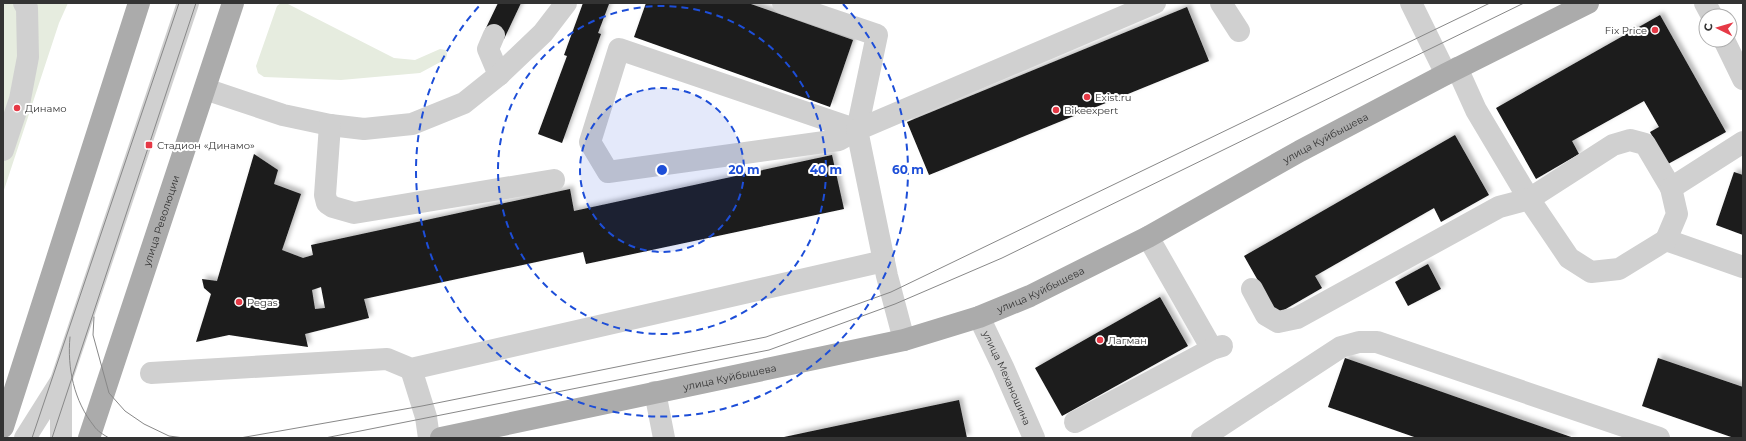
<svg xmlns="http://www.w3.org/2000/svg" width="1746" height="441" font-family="Montserrat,sans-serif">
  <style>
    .green { fill: #e6ecdf }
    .building { fill: #1a1a1a; fill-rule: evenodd; filter: url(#shadow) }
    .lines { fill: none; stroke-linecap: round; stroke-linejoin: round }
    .minor { stroke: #d0d0d0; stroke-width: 22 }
    .major { stroke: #ababab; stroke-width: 22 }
    .tram { stroke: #888; stroke-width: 1 }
    .ring { fill: none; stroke: #1d4ed8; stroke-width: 2; stroke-dasharray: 7 5 }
    .poi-dot { fill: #e63946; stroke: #fff; stroke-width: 1.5 }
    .labels { text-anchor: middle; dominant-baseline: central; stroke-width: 4; stroke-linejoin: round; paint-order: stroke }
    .poi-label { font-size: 10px; fill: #333; stroke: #fff; text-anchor: start }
    .street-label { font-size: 10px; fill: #333; stroke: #fff }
    .centre { fill: #1d4ed8; stroke: #fff; stroke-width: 2 }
    .ring-label { font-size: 12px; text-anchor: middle; font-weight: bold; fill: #1d4ed8; stroke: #fff; stroke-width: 4; stroke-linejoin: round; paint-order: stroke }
  </style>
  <defs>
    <filter id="shadow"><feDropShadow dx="3.5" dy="-3.5" stdDeviation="2" flood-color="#0004"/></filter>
  </defs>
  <rect width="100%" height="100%" fill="#fff"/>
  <path class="green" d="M3 3H68L59 23 3 193Z
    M281 3H286L394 58 415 60 440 49 446 50 447 54 446 59 420 73 341 80 264 77 258 73 256 66 277 6Z"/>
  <path class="building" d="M498 3H521L504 39 485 30Z
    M583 3 609 4 598 33 601 34 562 143 538 134 567 56 564 55Z
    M646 3H748L853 40 830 107 634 37Z
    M1187 7 1209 61 929 175 907 122Z
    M1660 15 1726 132 1668 164 1650 132 1659 127 1644 101 1572 141 1579 154 1536 179 1496 108Z
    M1455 135 1489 195 1441 222 1434 208 1315 276 1322 288 1277 314 1244 256Z
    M254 154 278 170 274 184 301 194 282 250 303 258 313 255 311 245 570 189 574 211 832 155 844 209 586 264 583 252 364 299 369 318 305 334 308 347 229 335 196 342 211 294 204 288 202 279 217 281ZM321 287 325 308 315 309 312 290Z
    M1734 172 1743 175V235L1716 225Z
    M1428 264 1441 289 1408 306 1395 282Z
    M1160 297 1188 346 1062 416 1035 368Z
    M1345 358 1574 438H1417L1328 407Z
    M1658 358 1743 387V438H1734L1642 406Z
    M959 400 967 438H784V437Z"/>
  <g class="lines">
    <g class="minor">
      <path d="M783 3 877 35 857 130 839 140 608 172 590 142 619 49 857 130"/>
      <path d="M1221 3 1239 31"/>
      <path d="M1411 3 1446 74"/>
      <path d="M1705 3 1712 16"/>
      <path d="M494 35 488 49 499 75"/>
      <path d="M1724 40 1743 79"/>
      <path d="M1457 68 1476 110 1529 199 1613 145 1630 140 1645 144 1671 188 1743 142"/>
      <path d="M205 89 283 115 330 125 364 129 412 124 464 103 499 75 543 33 566 3"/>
      <path d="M330 125 325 195 327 203 333 207 354 213 554 180"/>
      <path d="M3 150 20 99 28 57 27 8 24 3"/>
      <path d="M1671 188 1677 214 1666 240 1743 267"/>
      <path d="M1148 237 1212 349"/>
      <path d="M1252 289 1266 315 1278 322 1297 318 1499 207 1529 199 1569 258 1591 272 1619 269 1666 240"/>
      <path id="s1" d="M979 317 1003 367 1034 438"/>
      <path d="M904 340 887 276 857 130 1155 3"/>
      <path d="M411 369 426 417 429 438"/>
      <path d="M151 373 387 359 411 369 884 261"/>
      <path d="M61 381V438"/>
      <path d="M655 392 664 438"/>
      <path d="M1075 422 1212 349 1222 346"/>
      <path d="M25 438 61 381 188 3"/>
      <path d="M1202 438 1341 347 1359 342H1377L1659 438"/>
    </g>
    <g class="major">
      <path d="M3 427 139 3"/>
      <path id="s2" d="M89 438 233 3"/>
      <path id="s3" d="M441 438 904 340 979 317 1030 296 1148 237 1300 151 1446 74 1588 3"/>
    </g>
    <path class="tram" d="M94 317 93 335 109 393 125 411 144 424 169 436 184 438
      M70 337C67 368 74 401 94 426 97 431 104 435 109 438
      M32 438 179 3
      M52 438 196 3
      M240 438 422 406 766 337 891 292 1490 3
      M325 438 769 350 895 304 1002 258 1524 3"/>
  </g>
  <circle cx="662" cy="170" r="82" fill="#1d4ed8" fill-opacity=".12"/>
  <g class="ring">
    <circle cx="662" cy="170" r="82"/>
    <circle cx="662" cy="170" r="164"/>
    <path d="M843 4A246 246 0 1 1 481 4"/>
  </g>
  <g class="poi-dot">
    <circle cx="1655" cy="30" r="4"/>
    <circle cx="1087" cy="97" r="4"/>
    <circle cx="17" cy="108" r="4"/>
    <circle cx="1056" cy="110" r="4"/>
    <rect x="145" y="141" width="8" height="8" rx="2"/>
    <circle cx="239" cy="302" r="4"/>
    <circle cx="1100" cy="340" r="4"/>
  </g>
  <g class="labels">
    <g class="poi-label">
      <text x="1647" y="30" text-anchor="end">Fix Price</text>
      <text x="1095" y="97">Exist.ru</text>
      <text x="25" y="108">Динамо</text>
      <text x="1064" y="110">Bikeexpert</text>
      <text x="157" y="145">Стадион «Динамо»</text>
      <text x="247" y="302">Pegas</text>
      <text x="1108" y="340">Лагман</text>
    </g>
    <g class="street-label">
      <text stroke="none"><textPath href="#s3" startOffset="942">улица Куйбышева</textPath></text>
      <text stroke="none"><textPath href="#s2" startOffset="229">улица Революции</textPath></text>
      <text stroke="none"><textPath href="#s3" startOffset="619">улица Куйбышева</textPath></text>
      <text stroke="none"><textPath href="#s3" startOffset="295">улица Куйбышева</textPath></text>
      <text stroke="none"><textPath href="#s1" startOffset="67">улица Механошина</textPath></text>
    </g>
  </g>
  <circle cx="662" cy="170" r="6" class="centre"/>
  <g class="ring-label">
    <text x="744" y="174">20 m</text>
    <text x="826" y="174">40 m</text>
    <text x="908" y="174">60 m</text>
  </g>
  <rect width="1746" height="441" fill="none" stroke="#333333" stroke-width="8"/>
  <g transform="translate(1718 28) rotate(275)"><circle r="19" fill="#ffffff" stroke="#adadad"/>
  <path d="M0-3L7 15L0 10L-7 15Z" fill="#e63946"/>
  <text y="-6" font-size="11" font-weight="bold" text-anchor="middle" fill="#333333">С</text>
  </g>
</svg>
